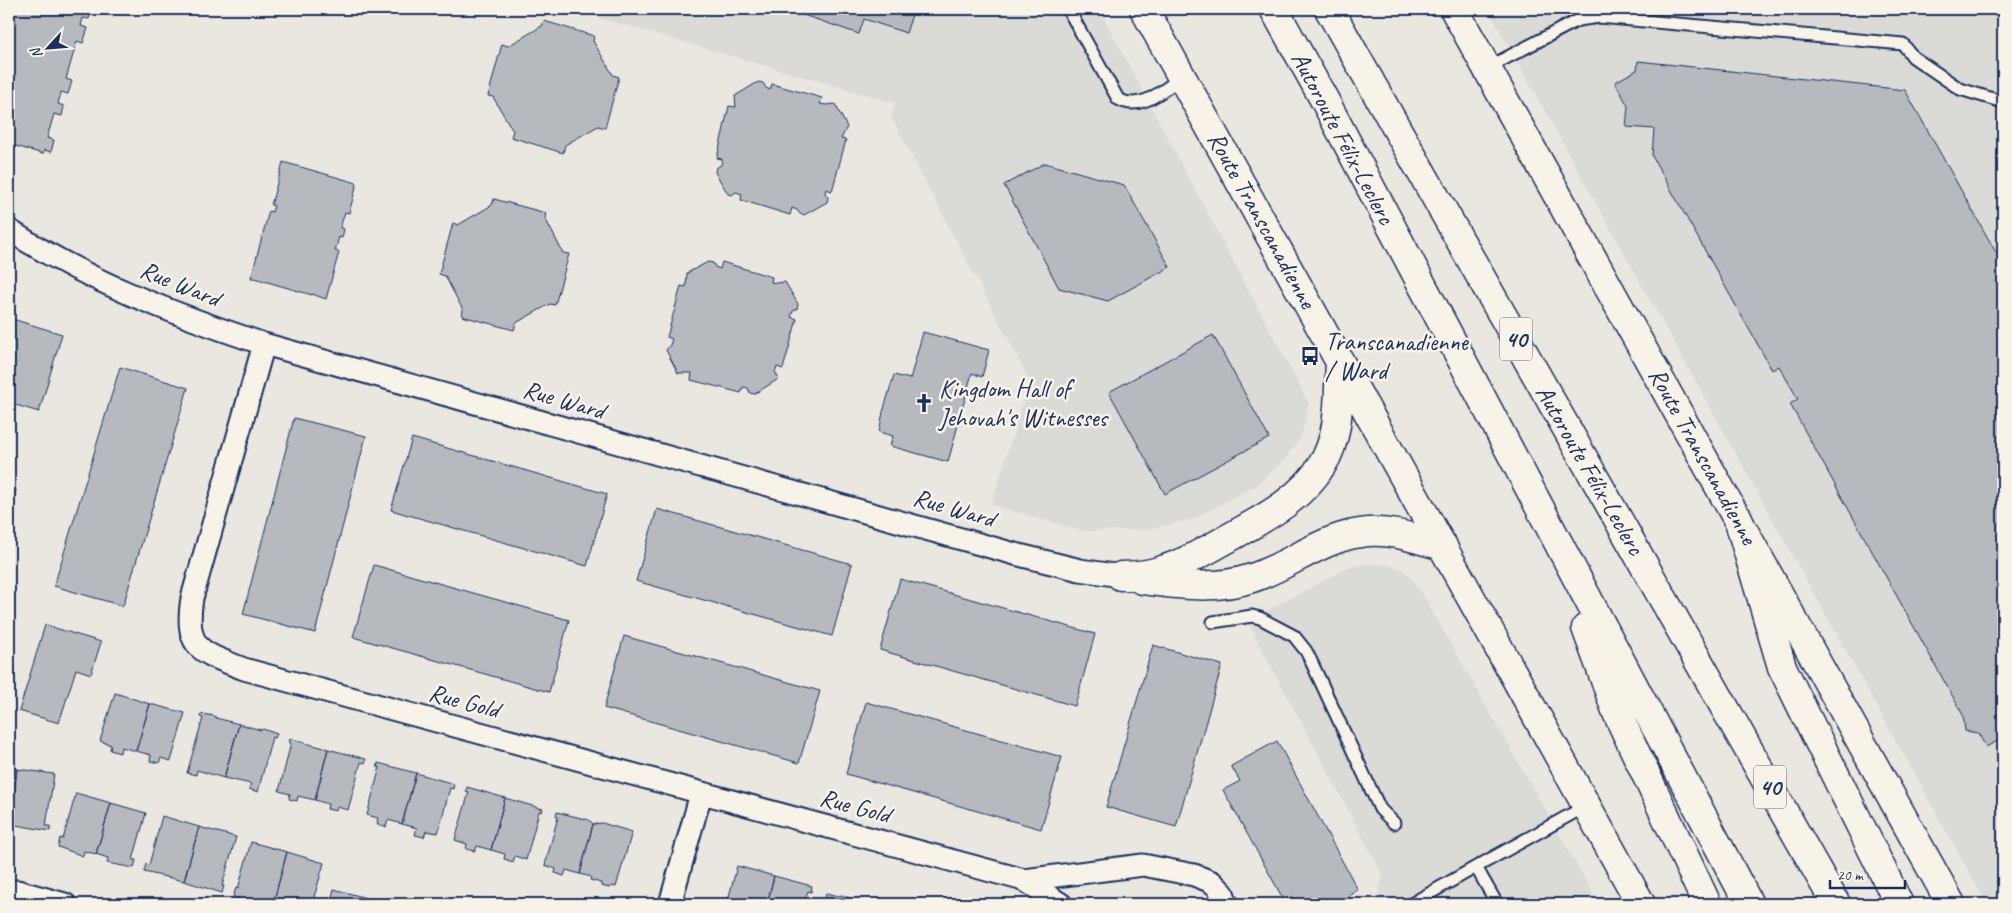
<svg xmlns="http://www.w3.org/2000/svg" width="2012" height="913" font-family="Caveat,sans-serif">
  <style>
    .built { fill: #dadad6 }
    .building { fill: #b6babf; stroke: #1b2f5e }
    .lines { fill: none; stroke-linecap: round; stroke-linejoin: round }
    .service-casing { stroke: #1b2f5e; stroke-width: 15 }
    .minor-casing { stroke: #1b2f5e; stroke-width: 25 }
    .secondary-casing { stroke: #1b2f5e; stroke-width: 31 }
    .motorway-casing { stroke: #1b2f5e; stroke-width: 31 }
    .service { stroke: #f7f3e8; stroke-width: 11 }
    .minor { stroke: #f7f3e8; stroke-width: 21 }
    .secondary { stroke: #f7f3e8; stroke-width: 28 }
    .motorway { stroke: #f7f3e8; stroke-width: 28 }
    .labels { text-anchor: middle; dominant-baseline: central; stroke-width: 5; stroke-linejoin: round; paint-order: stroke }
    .shield { fill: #f7f3e8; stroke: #5d6a87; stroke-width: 1 }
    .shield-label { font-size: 24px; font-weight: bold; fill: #1b2f5e }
    .street-label { font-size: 25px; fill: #1b2f5e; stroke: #f7f3e8 }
    .poi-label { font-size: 25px; fill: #1b2f5e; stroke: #f7f3e8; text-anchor: start }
  </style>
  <rect width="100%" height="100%" fill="#eae7e0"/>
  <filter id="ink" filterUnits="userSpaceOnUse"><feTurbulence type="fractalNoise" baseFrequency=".02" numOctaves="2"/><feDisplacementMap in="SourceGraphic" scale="10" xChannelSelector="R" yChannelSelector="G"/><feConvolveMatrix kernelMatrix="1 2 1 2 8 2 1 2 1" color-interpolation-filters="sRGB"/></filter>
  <g filter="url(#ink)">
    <path class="built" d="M569 9H1099L1309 404 1301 437 1285 459 1255 486 1193 519 1145 530 1083 531 991 505 1030 381 891 116 895 103Z
      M1488 9H2003V904H1987Z
      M1368 563 1389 565 1405 571 1423 595 1599 904H1376L1383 875 1247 621 1348 568Z"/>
    <path class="building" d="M9 9H92L89 19 83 18 81 26 88 28 83 43 77 41 66 79 72 81 68 94 61 92 58 104 64 106 62 116 54 114 47 138 54 140 51 152 44 150 43 154 9 144V29L10 23H9Z
      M786 9H914L906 33 864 19 859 34Z
      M544 21 594 36 593 41 613 75 619 77 605 128 598 126 565 145 563 153 511 137 513 131 493 97 488 96 502 44 508 46 542 26Z
      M1638 61 1905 90 2003 265V738L1986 747 1978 733 1965 731 1963 715 1790 404 1798 399 1779 366 1772 370 1652 156 1654 129 1626 127 1628 106 1615 82 1637 70Z
      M758 82 763 83 766 88 770 90 772 84 822 98 820 104 826 105 835 104 847 127 841 139 846 140 832 191 826 189 825 193 828 198 827 202 804 215 800 214 797 210 792 208 790 215 741 200 742 194 736 192 732 195 728 194 715 172 716 168 721 165 722 159 717 158 729 106 736 107 735 96Z
      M283 162 357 183 349 213 345 212 340 228 344 229 342 238 339 237 335 251 339 252 326 299 312 294V295L254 278H251L269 211 272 212 274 206 271 205Z
      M1045 163 1124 185 1170 267 1108 301 1059 288 1004 185Z
      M494 199 546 213 545 218 563 253 569 254 555 305 550 304 516 323 514 330 462 316 463 310 445 276 439 274 453 223 458 225 492 205Z
      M708 262 713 263 715 267 720 269 722 262 772 277 771 282 776 283 785 282 798 304 797 309 793 311 791 317 797 319 783 369 777 367 775 372 778 377 777 380 754 394 750 393 748 388 743 387 741 393 691 380 692 373H678L666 350 670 345 672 339 667 337 681 286 686 287 687 273Z
      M9 318 62 334 39 412 9 403Z
      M923 332 989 350 982 377 972 373 948 462 890 446 893 436 879 432 883 412 894 375 910 379Z
      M1213 335 1269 438 1165 494 1109 392Z
      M120 367 188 388 123 606 54 586Z
      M294 418 366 436 315 633 243 614Z
      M412 438 607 494 587 566 391 510Z
      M9 488 16 490 9 518Z
      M657 509 852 564 832 636 636 581Z
      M374 565 569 620 549 692 353 637Z
      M900 579 1095 634 1075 706 880 650Z
      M45 625 101 642 91 674 76 669 59 723 19 711Z
      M624 636 820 691 799 763 604 708Z
      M1153 645 1222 665 1176 827 1106 807Z
      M115 693 150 704 136 751 121 747 120 753 110 750 111 745 100 741Z
      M866 702 1062 757 1041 829 846 774Z
      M150 704 185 713 171 761 161 758 159 763 150 761 151 755 136 751Z
      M201 714 215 716 216 718 239 724 224 778 197 770 196 775 187 773 203 718 200 717Z
      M239 724 261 730 263 729 277 734 275 738 272 737 258 792 249 789 251 784 224 778Z
      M290 739 328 749 315 800 298 796 297 801 289 799 290 794 279 791 291 743 289 742Z
      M1277 741 1358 890 1348 896 1352 904H1286L1223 790 1240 781 1231 766Z
      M328 749 366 759 365 763 361 762 348 810 337 807 336 811 327 809 328 804 315 800Z
      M378 763 416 773 402 824 388 820 386 827 377 824 378 818 367 815 380 767H377Z
      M9 768 17 769 10 824H9Z
      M17 769 54 774 46 826H50V831L10 824Z
      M416 773 454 784 453 789 450 788 438 833 426 831 424 837 415 835 417 828 402 824Z
      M467 787 505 798 491 850 477 846 475 851 466 849 467 844 455 840 469 792 466 791Z
      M76 793 111 803 96 854 84 851 83 856 58 847 60 838 63 839Z
      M505 798 543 809 542 812 539 811 526 860 515 856 513 862 504 859 505 854 491 850Z
      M111 803 146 813 133 860H136L134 868 107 863 108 858 96 854Z
      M557 812 589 820 593 824 580 874 566 870 564 876 555 873 556 869 545 865 558 817 556 816Z
      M162 816 199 827 184 881 144 872 146 864 149 865Z
      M602 823 632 832 616 887 611 886 610 888 601 886V883L590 880 591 877 580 874 593 824Z
      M199 827 236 837 222 886H224L222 893 184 881Z
      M251 842 287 852 273 904 263 903 262 904H255L233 897 236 888 238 889Z
      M287 852 324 863 312 904H273Z
      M737 866 774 876 767 904H727Z
      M774 876 812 886 811 892 808 891 804 904H767Z
      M334 889 384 903 383 904H330Z
      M826 893 839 896 842 895 864 904H827L828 899 825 898Z"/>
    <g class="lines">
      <g class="service-casing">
        <path id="service" d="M1068 9 1118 99C1141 112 1163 90 1182 77
          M1487 68 1578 20 1599 17 1903 44 1913 57 1960 89 2003 102
          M1213 622 1252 616 1260 618 1294 636 1306 651 1311 661 1380 809 1394 823
          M1411 904 1476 867
          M1497 904 1476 867 1586 806"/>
      </g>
      <g class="minor-casing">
        <path id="minor" d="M9 230C87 281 176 315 264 344L1015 554 1080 570 1121 576
          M264 344 192 598C184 650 201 652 244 669L1024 880 1061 904
          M1024 880 1143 865 1194 875 1212 882 1223 893 1227 904
          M9 893 18 891 65 904
          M670 904 701 794"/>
      </g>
      <g class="secondary-casing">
        <path id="secondary" d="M1144 9 1641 904
          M1454 9 1951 904
          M1121 576C1134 576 1146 575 1159 571 1186 563 1209 549 1234 535 1266 517 1302 498 1322 465 1341 435 1338 396 1340 362
          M1142 580C1178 585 1217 590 1252 578 1292 565 1325 535 1368 532 1394 530 1419 540 1443 546"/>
      </g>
      <g class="motorway-casing">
        <path id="motorway" d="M1274 9 1325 101 1749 904
          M1329 9 1836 904
          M1738 518 1782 667 1899 904
          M1586 628 1617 713 1707 904"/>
      </g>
      <use href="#service" class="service"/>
      <use href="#minor" class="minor"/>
      <use href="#secondary" class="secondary"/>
      <use href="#motorway" class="motorway"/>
    </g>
  </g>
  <defs>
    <g id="bus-bare" transform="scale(1.5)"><path d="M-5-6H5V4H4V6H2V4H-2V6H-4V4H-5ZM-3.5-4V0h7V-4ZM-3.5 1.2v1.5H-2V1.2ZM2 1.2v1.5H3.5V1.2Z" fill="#1b2f5e" stroke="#f7f3e8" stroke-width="2.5" paint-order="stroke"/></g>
    <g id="church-bare" transform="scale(1.5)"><path d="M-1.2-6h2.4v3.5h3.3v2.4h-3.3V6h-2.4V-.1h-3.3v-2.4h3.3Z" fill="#1b2f5e" stroke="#f7f3e8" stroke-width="2.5" paint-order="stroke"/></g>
  </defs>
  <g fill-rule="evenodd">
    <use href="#bus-bare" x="1310" y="356"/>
    <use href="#church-bare" x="924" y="403"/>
  </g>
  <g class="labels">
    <g class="shield">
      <rect x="1500" y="317.5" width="32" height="43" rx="4"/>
      <rect x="1754" y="765.5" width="32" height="43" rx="4"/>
    </g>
    <g class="shield-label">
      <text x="1516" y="339">40</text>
      <text x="1770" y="787">40</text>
    </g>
    <g class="street-label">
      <text transform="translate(1343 138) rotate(62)">Autoroute Félix-Leclerc</text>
      <text transform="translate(1262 220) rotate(61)">Route Transcanadienne</text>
      <text transform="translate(180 284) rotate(22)">Rue Ward</text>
      <text transform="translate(564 400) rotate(16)">Rue Ward</text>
      <text transform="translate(1703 456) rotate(61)">Route Transcanadienne</text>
      <text transform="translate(1590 470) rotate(60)">Autoroute Félix-Leclerc</text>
      <text transform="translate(954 508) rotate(16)">Rue Ward</text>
      <text transform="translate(464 701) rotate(15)">Rue Gold</text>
      <text transform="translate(855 806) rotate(15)">Rue Gold</text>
    </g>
    <g class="poi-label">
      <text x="1325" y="342">Transcanadienne<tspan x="1325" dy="29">/ Ward</tspan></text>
      <text x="939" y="389">Kingdom Hall of<tspan x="939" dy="29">Jehovah's Witnesses</tspan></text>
    </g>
  </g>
  <rect width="2012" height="913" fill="none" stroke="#f7f3e8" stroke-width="30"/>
  <rect x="15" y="15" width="1982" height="883" fill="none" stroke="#1b2f5e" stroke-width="2" filter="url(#ink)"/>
  <g transform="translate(48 48) rotate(244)" stroke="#f7f3e8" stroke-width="4" paint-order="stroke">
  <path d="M0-4L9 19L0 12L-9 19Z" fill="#1b2f5e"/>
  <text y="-8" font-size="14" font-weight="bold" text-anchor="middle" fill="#1b2f5e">N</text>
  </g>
  <path d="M1830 880v8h75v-8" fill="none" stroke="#1b2f5e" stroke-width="2.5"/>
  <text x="1837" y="880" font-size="15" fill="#1b2f5e" stroke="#f7f3e8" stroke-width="4" paint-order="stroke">20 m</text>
</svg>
